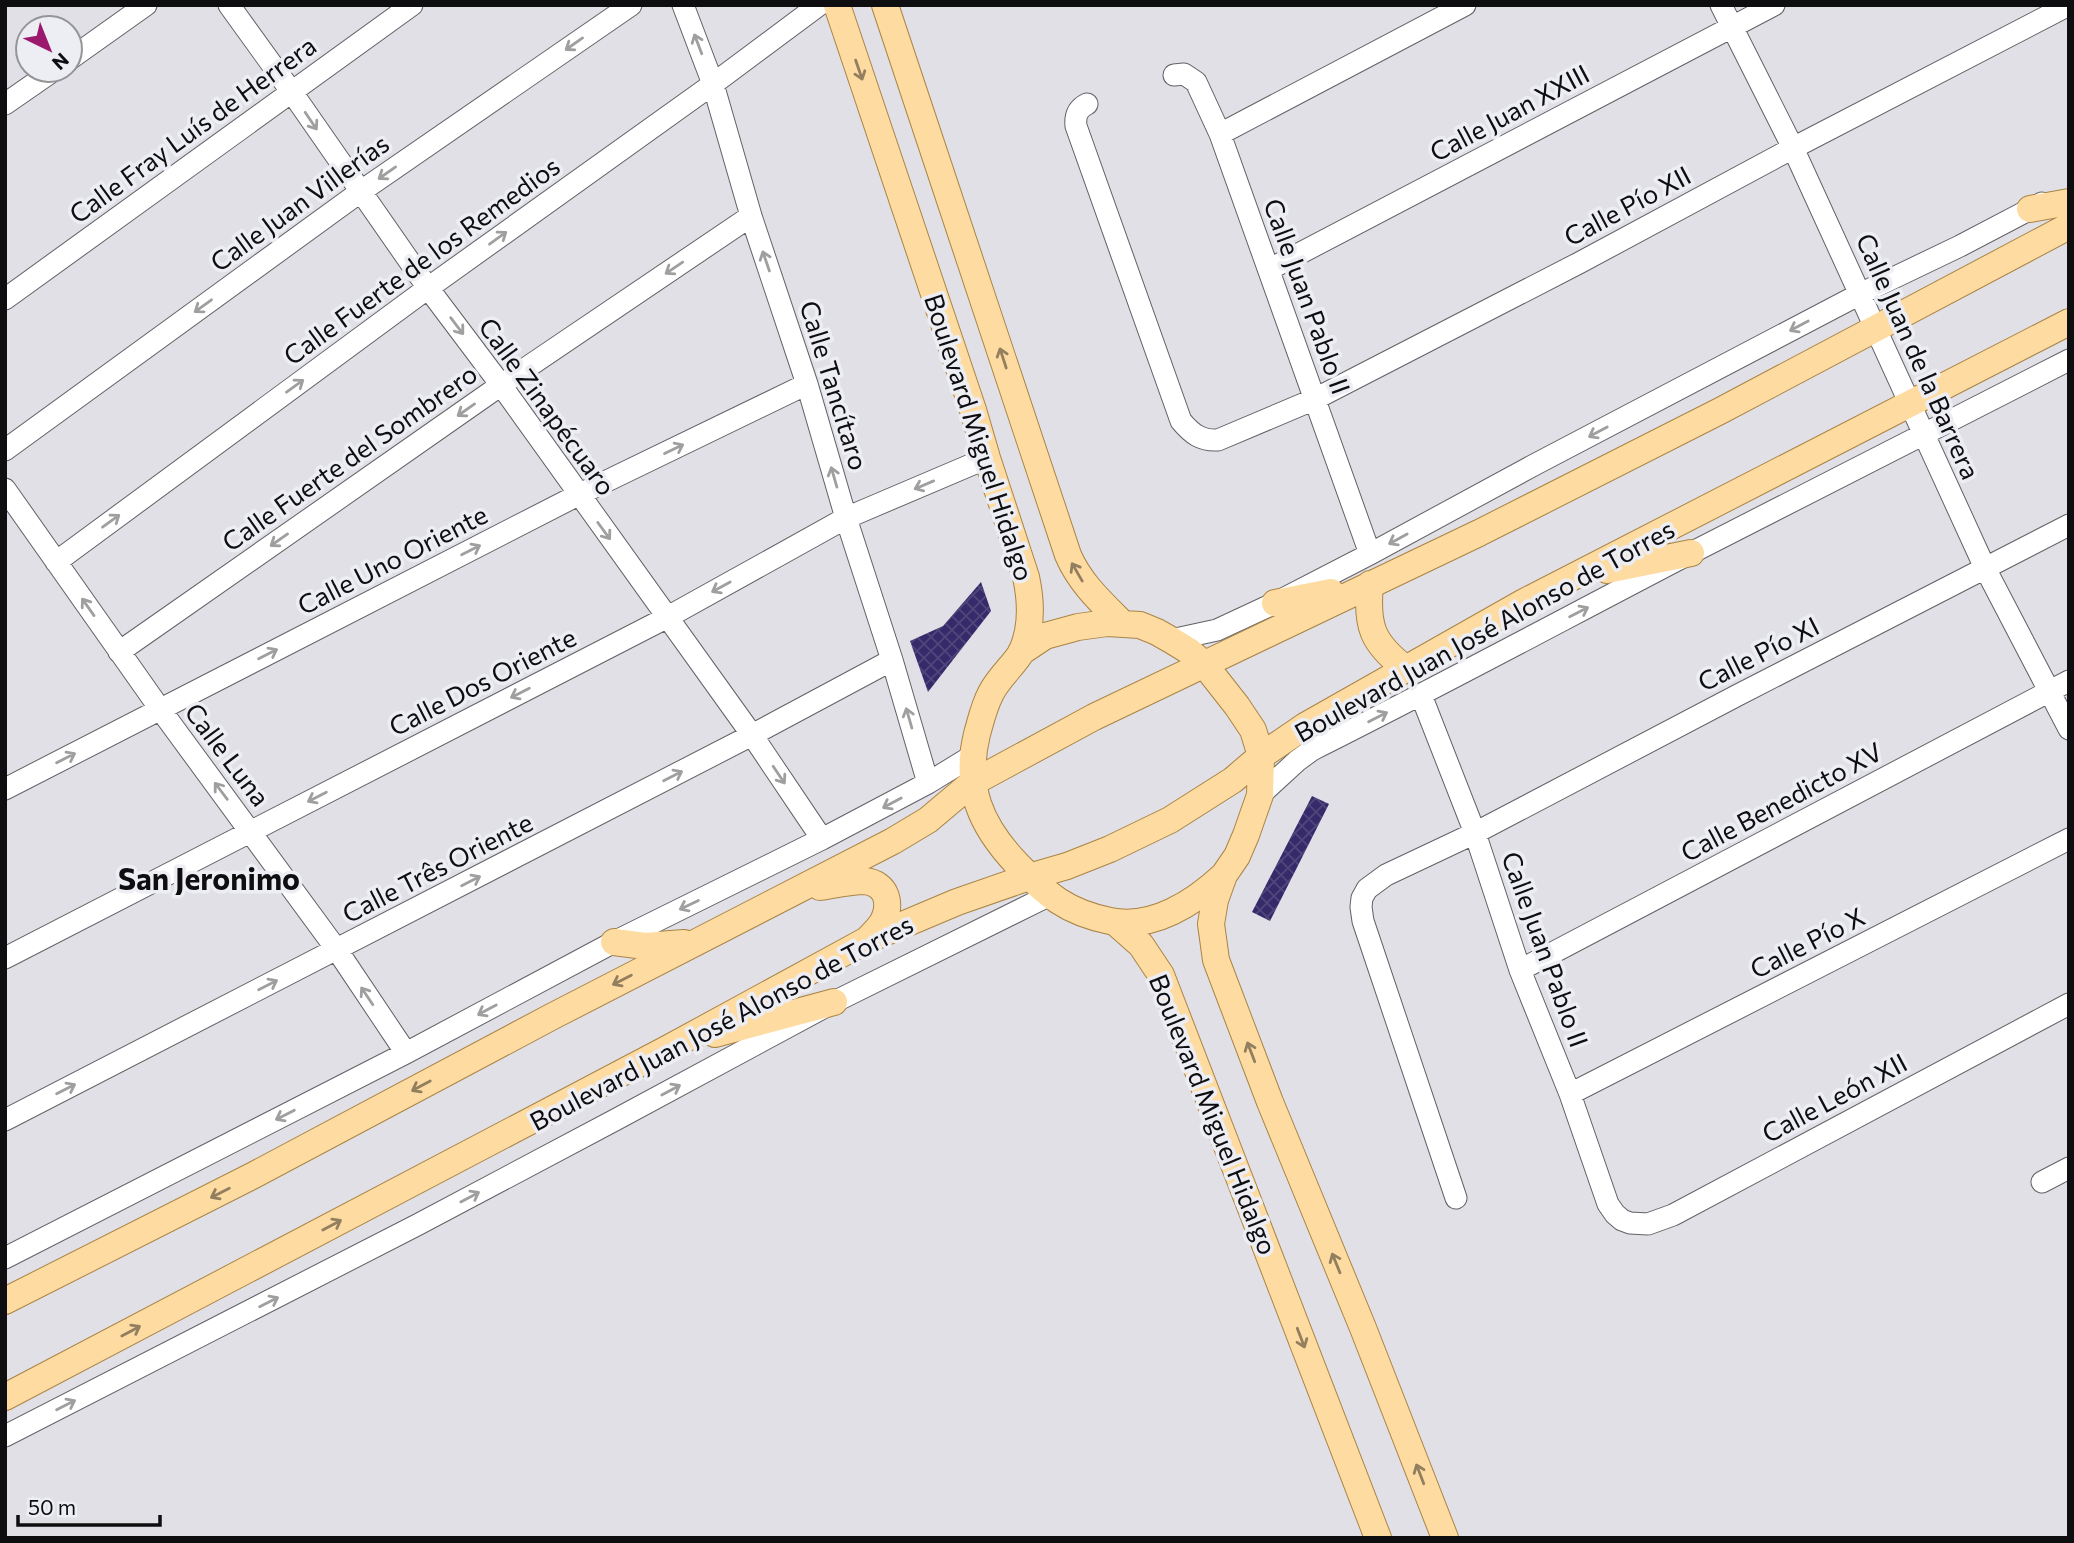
<svg xmlns="http://www.w3.org/2000/svg" width="2074" height="1543" font-family="Commissioner,sans-serif">
  <style>
    .building { fill: url(#building-cross-hatch) }
    .lines { fill: none; stroke-linecap: round; stroke-linejoin: round }
    .minor-casing { stroke: #616166; stroke-width: 23 }
    .major-casing { stroke: #aa8445; stroke-width: 28 }
    .minor { stroke: #fff; stroke-width: 21 }
    .major { stroke: #fedba0; stroke-width: 26 }
    .oneway { stroke: #9f9f9f }
    .oneway2 { stroke: #927f5f }
    .labels { text-anchor: middle; dominant-baseline: central; stroke-width: 7; stroke-linejoin: round; paint-order: stroke }
    .street-label { font-size: 26px; fill: #0e0e10; stroke: #ededf4 }
    .quarter-label { font-size: 30px; font-weight: bold; fill: #0e0e10; stroke: #ededf4 }
  </style>
  <defs>
    <pattern id="building-cross-hatch" width="8" height="8" patternUnits="userSpaceOnUse" patternTransform="scale(1.75)"><rect width="8" height="8" fill="#372a6b"/><path d="M0 0l8 8M0 8l8-8" fill="none" stroke="#51467a"/></pattern>
  </defs>
  <rect width="100%" height="100%" fill="#e0e0e6"/>
  <path class="building" d="M981 582 991 611 928 692 910 641 943 626Z
    M1312 796 1329 804 1270 921 1252 912Z"/>
  <g class="lines">
    <g class="minor-casing">
      <path id="minor" d="M229 5 291 91 428 288 501 385 752 735 822 839
        M683 5 713 84 751 216 807 384 846 518 892 660 928 783
        M1721 5 1793 148 1985 568 2069 729
        M70 59 146 5
        M1174 75 1184 74 1196 82 1220 134 1370 554
        M5 104 54 70
        M1087 104C1077 109 1075 116 1076 126L1181 421C1192 434 1201 441 1218 440L1315 399 1579 263 1793 148 2069 5
        M1220 134 1465 5
        M1270 269 1774 5
        M5 299 412 5
        M5 450 360 192 631 5
        M5 489 160 709 337 950 406 1053
        M56 562 428 288 713 84 819 5
        M1171 640 1217 630 1275 603 1370 554 1534 465 1860 294 1960 246 2042 203
        M119 652 501 385 751 216
        M1421 695 1475 833 1520 970 1570 1094 1608 1204 1615 1214 1622 1220 1630 1223 1648 1224 1673 1215 2069 1004
        M5 789 578 495 807 384
        M1260 795 1297 761 1312 750C1438 687 1562 620 1687 555 1814 489 1942 425 2069 360
        M5 958 666 618 846 518 987 458
        M1520 970 2069 681
        M1570 1094 2069 839
        M5 1120 752 735 892 660
        M2042 1182 2069 1168
        M1456 1198 1363 921 1361 907 1362 898 1367 889 1386 875 1475 833 1738 695 2069 525
        M5 1258 406 1053 614 942 822 839 928 783 972 756
        M5 1436 417 1225 615 1120 834 1002 1048 896"/>
    </g>
    <g class="major-casing">
      <path id="major" d="M837 5 973 410 987 458 1026 577C1031 600 1032 628 1022 651 1016 663 998 678 991 693 984 706 981 720 977 734 964 787 980 825 1017 864 1047 895 1066 912 1110 921 1153 930 1195 902 1224 875
        M885 5 1068 555C1080 583 1101 602 1122 623
        M2030 209 2069 202
        M1607 570 1691 553
        M1370 584C1366 626 1372 643 1406 669
        M1275 603 1331 592
        M1021 652 1045 636 1078 627 1107 623 1140 625 1157 632 1171 640 1189 651 1204 664 1237 706 1253 730 1261 756 1260 795 1246 835 1237 856 1224 875 1215 900 1211 924 1216 960 1270 1102 1363 1328 1445 1538
        M820 887C834 885 850 881 864 881 888 883 892 905 882 923 878 929 872 935 867 940
        M1115 922 1141 945 1161 975 1378 1538
        M614 942 645 946 684 943
        M715 1034 834 1002
        M5 1301 254 1175 553 1016 893 841 928 820 972 783 1094 717 1479 533 1720 411 2069 226
        M5 1397 667 1049 867 940 957 902 1029 877 1067 866 1110 849 1170 820 1233 780 1261 756 1305 726 1524 602 2069 322"/>
    </g>
    <use href="#minor" class="minor"/>
    <use href="#major" class="major"/>
  </g>
  <defs><path id="oneway-shaft" d="M-6 0H5M1.5-3L5.5 0L1.5 3" fill="none" stroke-width="1.6" stroke-linecap="round" stroke-linejoin="round" transform="scale(1.75)"/></defs>
  <g class="oneway">
    <use href="#oneway-shaft" transform="translate(574 44) rotate(145)"/>
    <use href="#oneway-shaft" transform="translate(698 44) rotate(-111)"/>
    <use href="#oneway-shaft" transform="translate(311 121) rotate(56)"/>
    <use href="#oneway-shaft" transform="translate(387 173) rotate(145)"/>
    <use href="#oneway-shaft" transform="translate(498 238) rotate(-36)"/>
    <use href="#oneway-shaft" transform="translate(766 261) rotate(-109)"/>
    <use href="#oneway-shaft" transform="translate(674 268) rotate(146)"/>
    <use href="#oneway-shaft" transform="translate(203 306) rotate(144)"/>
    <use href="#oneway-shaft" transform="translate(457 326) rotate(53)"/>
    <use href="#oneway-shaft" transform="translate(1799 326) rotate(152)"/>
    <use href="#oneway-shaft" transform="translate(295 386) rotate(-36)"/>
    <use href="#oneway-shaft" transform="translate(466 410) rotate(145)"/>
    <use href="#oneway-shaft" transform="translate(1598 432) rotate(152)"/>
    <use href="#oneway-shaft" transform="translate(674 449) rotate(-26)"/>
    <use href="#oneway-shaft" transform="translate(834 477) rotate(-106)"/>
    <use href="#oneway-shaft" transform="translate(924 485) rotate(157)"/>
    <use href="#oneway-shaft" transform="translate(111 521) rotate(-36)"/>
    <use href="#oneway-shaft" transform="translate(604 531) rotate(54)"/>
    <use href="#oneway-shaft" transform="translate(1398 539) rotate(151)"/>
    <use href="#oneway-shaft" transform="translate(279 540) rotate(145)"/>
    <use href="#oneway-shaft" transform="translate(471 550) rotate(-27)"/>
    <use href="#oneway-shaft" transform="translate(721 587) rotate(151)"/>
    <use href="#oneway-shaft" transform="translate(88 607) rotate(-125)"/>
    <use href="#oneway-shaft" transform="translate(1579 612) rotate(-27)"/>
    <use href="#oneway-shaft" transform="translate(268 654) rotate(-27)"/>
    <use href="#oneway-shaft" transform="translate(520 693) rotate(153)"/>
    <use href="#oneway-shaft" transform="translate(1378 717) rotate(-27)"/>
    <use href="#oneway-shaft" transform="translate(909 718) rotate(-106)"/>
    <use href="#oneway-shaft" transform="translate(66 758) rotate(-27)"/>
    <use href="#oneway-shaft" transform="translate(779 775) rotate(56)"/>
    <use href="#oneway-shaft" transform="translate(673 776) rotate(-27)"/>
    <use href="#oneway-shaft" transform="translate(221 791) rotate(-127)"/>
    <use href="#oneway-shaft" transform="translate(317 797) rotate(153)"/>
    <use href="#oneway-shaft" transform="translate(892 803) rotate(152)"/>
    <use href="#oneway-shaft" transform="translate(471 881) rotate(-27)"/>
    <use href="#oneway-shaft" transform="translate(689 905) rotate(154)"/>
    <use href="#oneway-shaft" transform="translate(268 985) rotate(-27)"/>
    <use href="#oneway-shaft" transform="translate(367 996) rotate(-124)"/>
    <use href="#oneway-shaft" transform="translate(487 1010) rotate(152)"/>
    <use href="#oneway-shaft" transform="translate(66 1089) rotate(-27)"/>
    <use href="#oneway-shaft" transform="translate(671 1090) rotate(-28)"/>
    <use href="#oneway-shaft" transform="translate(285 1115) rotate(153)"/>
    <use href="#oneway-shaft" transform="translate(470 1197) rotate(-28)"/>
    <use href="#oneway-shaft" transform="translate(269 1302) rotate(-27)"/>
    <use href="#oneway-shaft" transform="translate(66 1405) rotate(-27)"/>
  </g>
  <g class="oneway2">
    <use href="#oneway-shaft" transform="translate(859 70) rotate(71)"/>
    <use href="#oneway-shaft" transform="translate(1003 358) rotate(-108)"/>
    <use href="#oneway-shaft" transform="translate(1077 572) rotate(-120)"/>
    <use href="#oneway-shaft" transform="translate(622 980) rotate(153)"/>
    <use href="#oneway-shaft" transform="translate(1251 1052) rotate(-111)"/>
    <use href="#oneway-shaft" transform="translate(421 1086) rotate(152)"/>
    <use href="#oneway-shaft" transform="translate(220 1193) rotate(153)"/>
    <use href="#oneway-shaft" transform="translate(332 1225) rotate(-28)"/>
    <use href="#oneway-shaft" transform="translate(1336 1263) rotate(-112)"/>
    <use href="#oneway-shaft" transform="translate(131 1331) rotate(-28)"/>
    <use href="#oneway-shaft" transform="translate(1301 1338) rotate(69)"/>
    <use href="#oneway-shaft" transform="translate(1420 1474) rotate(-111)"/>
  </g>
  <g class="labels">
    <g class="street-label">
      <text transform="translate(1509 112) rotate(-28)">Calle Juan XXIII</text>
      <text transform="translate(192 129) rotate(-36)">Calle Fray Luís de Herrera</text>
      <text transform="translate(299 202) rotate(-36)">Calle Juan Villerías</text>
      <text transform="translate(1627 205) rotate(-28)">Calle Pío XII</text>
      <text transform="translate(421 260) rotate(-36)">Calle Fuerte de los Remedios</text>
      <text transform="translate(1308 296) rotate(70)">Calle Juan Pablo II</text>
      <text transform="translate(1919 356) rotate(66)">Calle Juan de la Barrera</text>
      <text transform="translate(835 385) rotate(73)">Calle Tancítaro</text>
      <text transform="translate(548 406) rotate(54)">Calle Zinapécuaro</text>
      <text transform="translate(980 437) rotate(72)">Boulevard Miguel Hidalgo</text>
      <text transform="translate(349 457) rotate(-35)">Calle Fuerte del Sombrero</text>
      <text transform="translate(392 559) rotate(-27)">Calle Uno Oriente</text>
      <text transform="translate(1484 630) rotate(-29)">Boulevard Juan José Alonso de Torres</text>
      <text transform="translate(1758 653) rotate(-27)">Calle Pío XI</text>
      <text transform="translate(482 681) rotate(-27)">Calle Dos Oriente</text>
      <text transform="translate(228 754) rotate(53)">Calle Luna</text>
      <text transform="translate(1781 801) rotate(-28)">Calle Benedicto XV</text>
      <text transform="translate(437 867) rotate(-27)">Calle Três Oriente</text>
      <text transform="translate(1807 942) rotate(-27)">Calle Pío X</text>
      <text transform="translate(1546 949) rotate(70)">Calle Juan Pablo II</text>
      <text transform="translate(721 1022) rotate(-28)">Boulevard Juan José Alonso de Torres</text>
      <text transform="translate(1834 1097) rotate(-28)">Calle León XII</text>
      <text transform="translate(1214 1114) rotate(68)">Boulevard Miguel Hidalgo</text>
    </g>
    <g class="quarter-label">
      <text x="209" y="877">San Jeronimo</text>
    </g>
  </g>
  <rect width="2074" height="1543" fill="none" stroke="#0e0e10" stroke-width="14"/>
  <g transform="translate(49 49) rotate(137)"><circle r="33" fill="#ededf4" stroke="#949499" stroke-width="2"/>
  <path d="M0-5L12 26L0 18L-12 26Z" fill="#9b196d"/>
  <text y="-10" font-size="19" font-weight="bold" text-anchor="middle" fill="#0e0e10">N</text>
  </g>
  <path d="M18 1515v10h142v-10" fill="none" stroke="#0e0e10" stroke-width="3.5"/>
  <text x="28" y="1515" font-size="21" fill="#0e0e10" stroke="#ededf4" stroke-width="5" paint-order="stroke">50 m</text>
</svg>
